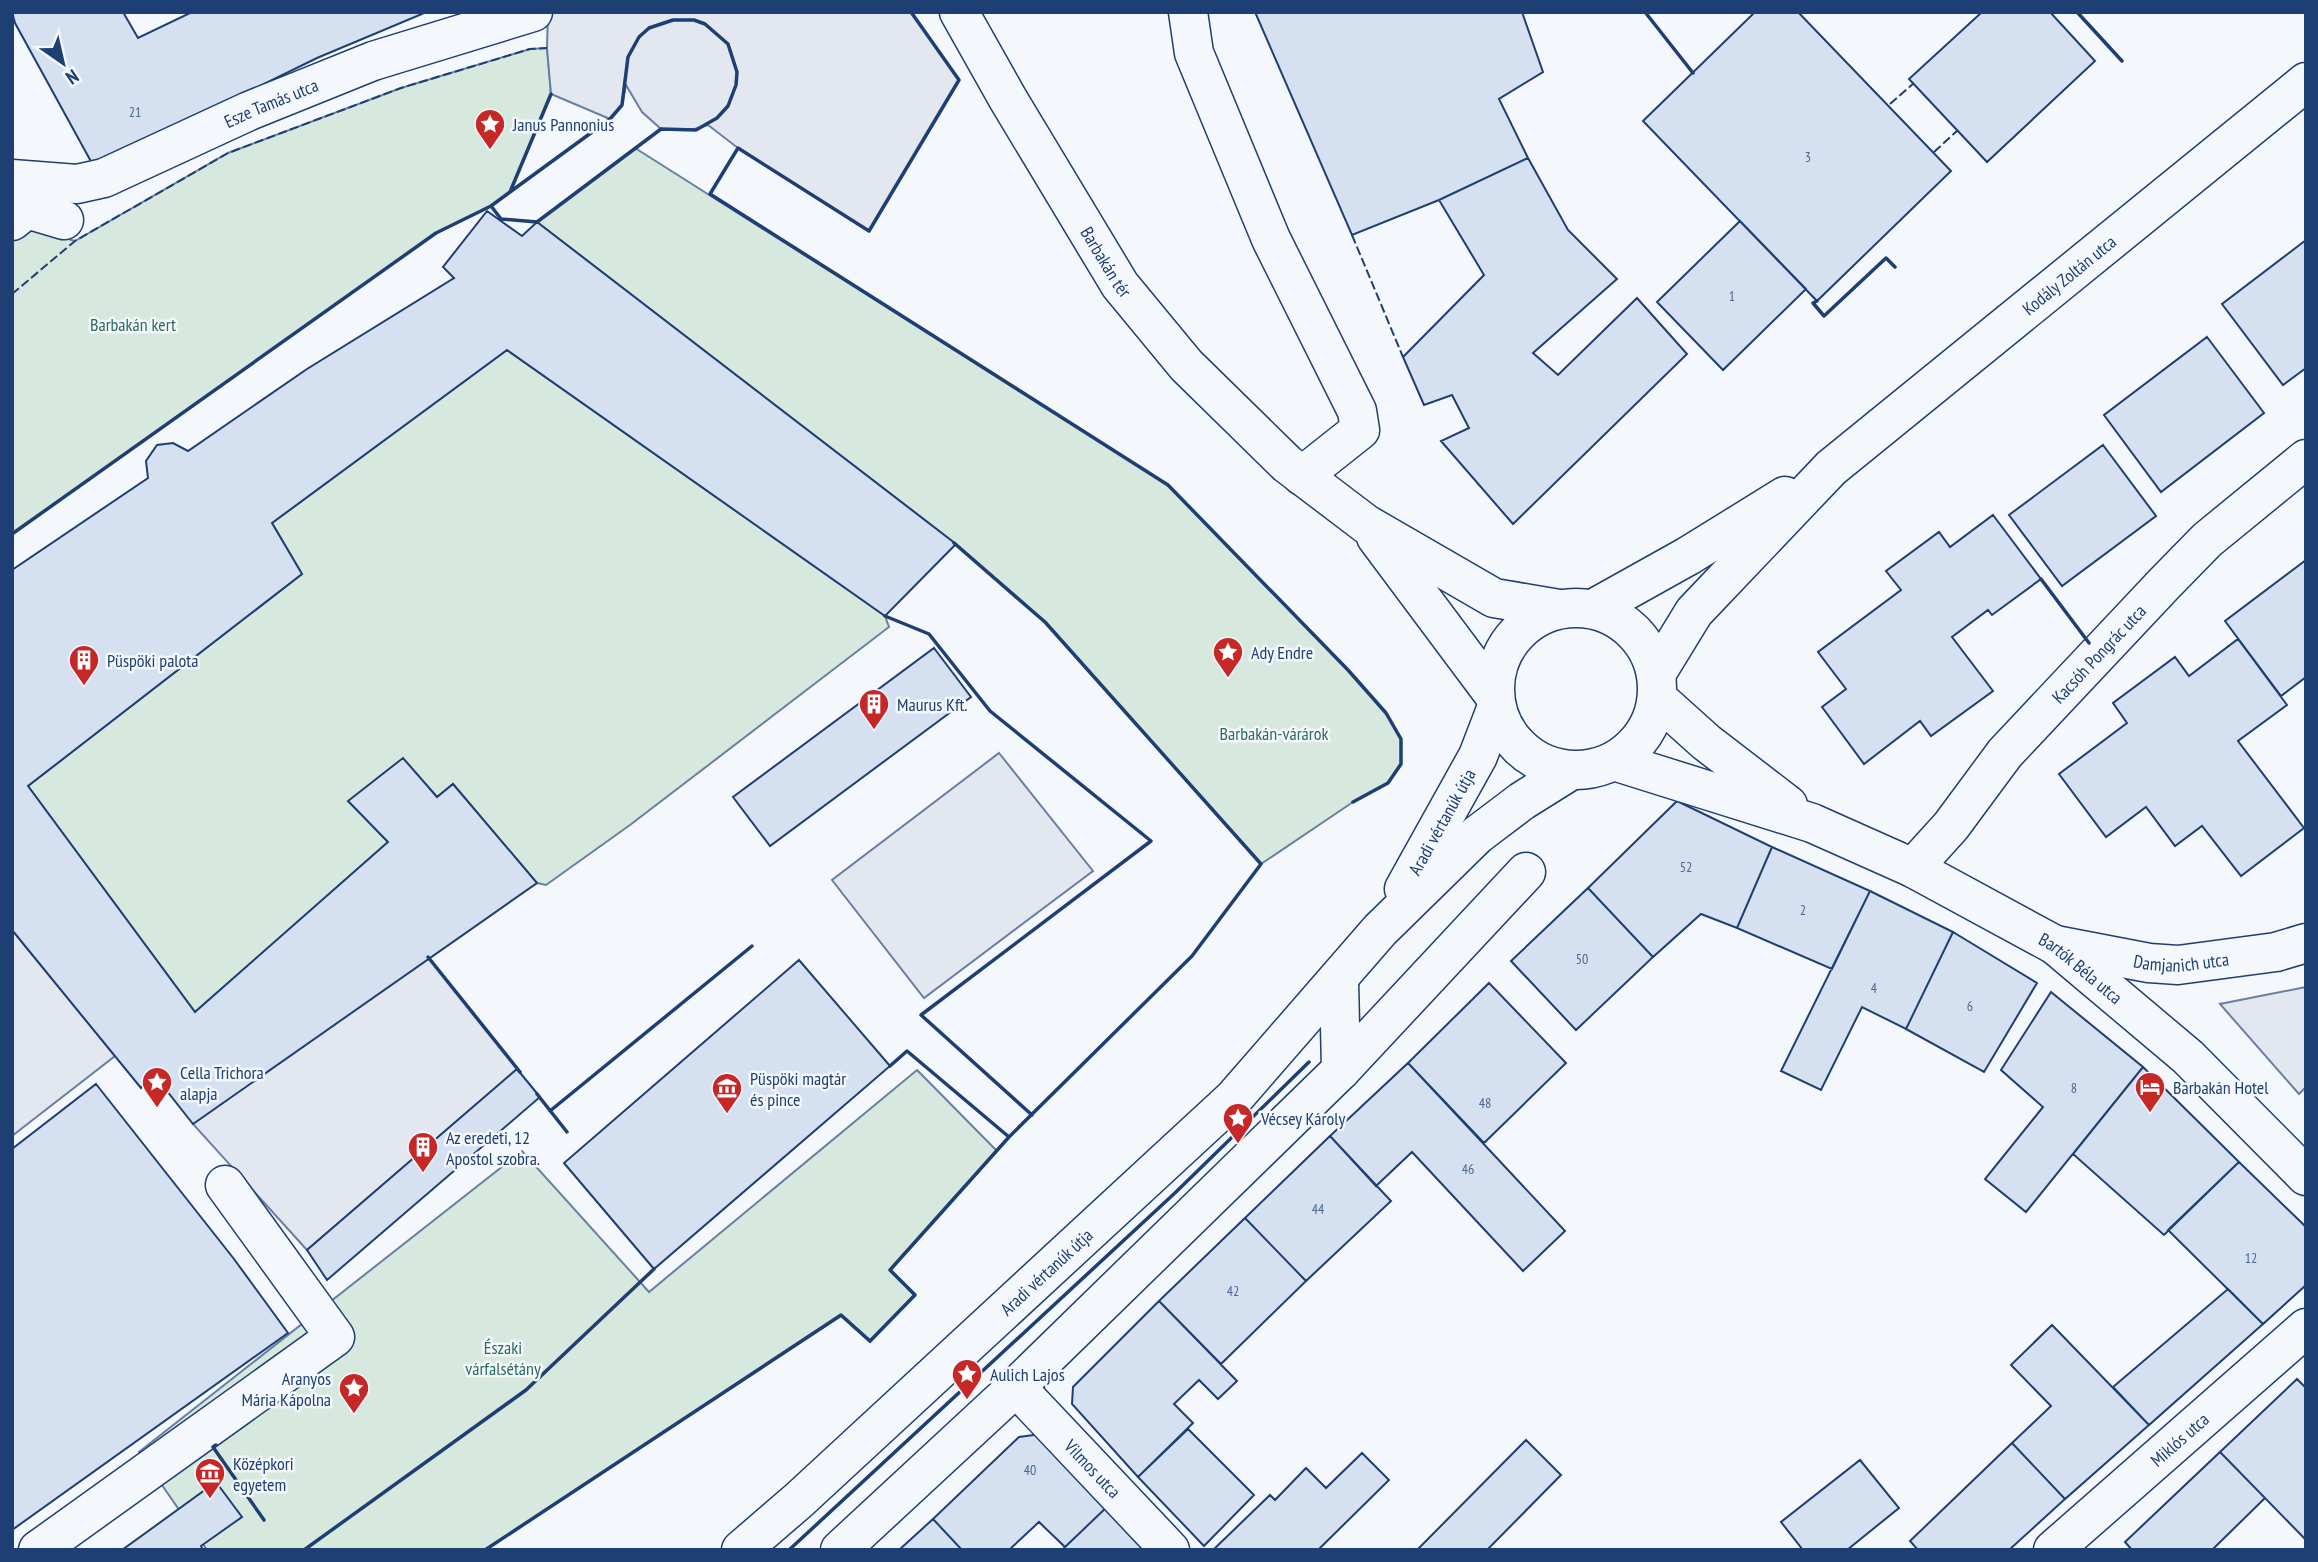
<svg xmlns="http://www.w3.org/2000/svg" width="2318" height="1562" font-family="'PT Sans Narrow',sans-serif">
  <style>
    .green { fill: #d7e8df; stroke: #687fa3; stroke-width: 2 }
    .parking { fill: #e3e8f0; stroke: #687fa3; stroke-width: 2 }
    .building { fill: #d5e0f0; stroke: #1d3f73; stroke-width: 2 }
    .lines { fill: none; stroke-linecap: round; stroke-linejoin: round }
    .street-casing { stroke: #1d3f73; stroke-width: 41 }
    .secondary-casing { stroke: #1d3f73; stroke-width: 41 }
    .street { stroke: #f4f7fb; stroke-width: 38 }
    .secondary { stroke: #f4f7fb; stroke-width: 38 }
    .fence { stroke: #1d3f73; stroke-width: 2; stroke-dasharray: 9 3.5; stroke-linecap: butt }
    .wall { stroke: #1d3f73; stroke-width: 3.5 }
    .labels { text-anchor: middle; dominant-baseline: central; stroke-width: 5; stroke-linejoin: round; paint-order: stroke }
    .number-label { font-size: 14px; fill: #4b6792 }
    .street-label { font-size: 18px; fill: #1d3f73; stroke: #f4f7fb }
    .poi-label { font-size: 18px; fill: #1d3f73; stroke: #f4f7fb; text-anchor: start }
    .park-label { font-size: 18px; fill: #2c6c60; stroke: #f4f7fb }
  </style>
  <rect width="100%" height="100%" fill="#f4f7fb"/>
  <path class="green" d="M547 48 551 94 510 192 491 206 436 233 12 534V223L75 241 228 153 401 88 530 49Z
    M635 148 1168 485 1348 670 1386 713 1401 739V764L1388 783 1353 802 1261 864 1045 622 956 544 537 222Z
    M507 350 885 616 889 627 630 825 546 885 537 883 453 784 437 797 403 759 349 801 388 842 195 1012 28 786 302 574 272 523Z
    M917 1070 997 1151 890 1270 915 1294 870 1342 841 1316 485 1550H207L139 1452 522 1151 649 1292Z"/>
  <path class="parking" d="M548 12H911L959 80 869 231 738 148 708 125 691 130 661 129 642 112 626 85 622 105 610 119 551 94 547 48Z
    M999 753 1093 871 924 998 832 880Z
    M12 930 115 1056 12 1136Z
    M428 957 517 1069 307 1250 193 1124Z
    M2306 987V1087L2299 1094 2220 1004Z"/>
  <path class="building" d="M12 12H123L138 38 192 12H421L422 14 317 58 94 167 15 23Z
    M1255 12H1522L1543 72 1499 99 1528 158 1439 200 1352 235Z
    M1755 12H1798L1951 171 1817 301 1643 121Z
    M1982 12H2050L2095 61 1987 162 1909 79Z
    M1528 158 1568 230 1617 279 1533 353 1558 375 1637 298 1687 354 1513 524 1441 441 1469 428 1452 395 1424 405 1403 357 1484 275 1439 200Z
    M487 211 522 236 537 222 956 544 885 616 507 350 272 523 302 574 28 786 195 1012 388 842 348 801 403 758 437 797 453 784 537 883 193 1124 155 1076 141 1088 12 930V570L148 478 146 461 157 445 173 443 188 451 307 369 454 278 443 267Z
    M1740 221 1806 289 1723 370 1657 302Z
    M2306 240V368L2283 385 2222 304Z
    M2207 337 2264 413 2161 492 2104 415Z
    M2103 445 2156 516 2062 586 2009 515Z
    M1993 515 2041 579 1992 615 1988 610 1952 637 1993 691 1931 736 1920 721 1864 764 1822 707 1846 689 1818 652 1901 590 1886 571 1939 532 1950 547Z
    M2306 560V677L2281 696 2225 621Z
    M2238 639 2287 705 2238 741 2304 828 2241 876 2202 826 2175 846 2146 807 2106 837 2059 774 2127 723 2113 703 2175 657 2189 676Z
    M934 648 971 697 770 846 733 797Z
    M1677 801 1772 847 1737 928 1701 914 1653 957 1588 888Z
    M1772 847 1870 891 1832 969 1737 928Z
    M1588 888 1653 957 1576 1030 1511 961Z
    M1870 891 1953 932 1906 1029 1862 1007 1821 1090 1781 1071Z
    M1953 932 2037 983 1984 1072 1906 1029Z
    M799 960 890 1066 654 1269 564 1163Z
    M1489 983 1566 1063 1484 1143 1408 1063Z
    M2051 992 2143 1067 2026 1212 1985 1179 2043 1107 2001 1070Z
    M1408 1063 1565 1231 1523 1271 1412 1152 1376 1186 1330 1136Z
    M2143 1067 2239 1162 2164 1235 2073 1154Z
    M517 1069 540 1097 327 1280 307 1250Z
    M96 1084 234 1259 288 1333 12 1530V1149Z
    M1330 1136 1391 1201 1306 1281 1245 1218Z
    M2239 1162 2306 1227V1285L2263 1324 2168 1230Z
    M1245 1218 1306 1281 1221 1364 1159 1301Z
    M2228 1289 2263 1324 2149 1425 2113 1387Z
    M1159 1301 1237 1381 1218 1399 1199 1380 1174 1404 1193 1423 1138 1477 1072 1404 1073 1387Z
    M2052 1325 2149 1425 2065 1499 2012 1443 2051 1406 2011 1365Z
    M2297 1379 2306 1388V1540L2220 1452Z
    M1188 1429 1254 1495 1204 1546 1138 1477Z
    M1041 1434 1110 1504 1065 1547 1039 1522 1009 1550H962L933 1519 1019 1437Z
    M1526 1440 1561 1475 1487 1550H1417Z
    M2012 1443 2065 1499 2009 1550H1918L1910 1541Z
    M2220 1452 2265 1498 2212 1550H2132L2125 1542Z
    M1362 1453 1389 1480 1318 1550H1213L1270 1495 1275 1500 1306 1468 1326 1488Z
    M1860 1460 1899 1508 1847 1550H1803L1781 1522Z
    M216 1482 242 1517 201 1546 203 1550H122Z
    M1110 1504 1154 1550H1062L1065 1547Z
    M933 1519 962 1550H899Z"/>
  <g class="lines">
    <g class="street-casing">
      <g id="street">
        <path d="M1188 12 1194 53 1271 239 1357 411 1360 430 1302 476"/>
        <path id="s1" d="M12 179 77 184 104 178 249 111 373 61 533 12"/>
        <path d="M27 209 64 220"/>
        <path d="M12 221 27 209 33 181"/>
        <path id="s2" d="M1913 868 1951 826 2005 753 2164 584 2207 540 2306 459"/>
        <path id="s3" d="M2055 945 2149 963 2178 965 2276 952 2306 943"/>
        <path d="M1339 980 1341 1070"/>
        <path id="s4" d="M1016 1387 1170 1550"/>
        <path d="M38 1550 335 1337 225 1185"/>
        <path d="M840 1550 1016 1387 1341 1070 1526 872"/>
        <path id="s5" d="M2053 1550 2306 1328"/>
      </g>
    </g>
    <g class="secondary-casing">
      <g id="secondary">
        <path id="s6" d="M959 12 1008 99 1120 285 1186 365 1287 464 1366 524 1494 598 1559 609"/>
        <path d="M1376 537 1494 695"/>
        <circle cx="1576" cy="689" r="81"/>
        <path d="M1593 609 1688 556 1785 496"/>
        <path id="s7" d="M1656 674 1694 612 1831 468 2306 82"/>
        <path d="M1657 698 1706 742 1788 805"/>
        <path id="s8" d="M1614 761 1812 823 1913 868 2055 945 2188 1057 2306 1176"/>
        <path id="s9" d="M1404 889 1478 756 1496 709"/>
        <path id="s10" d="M741 1550 799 1500 1234 1098 1380 930 1477 835 1522 801 1570 771"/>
      </g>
    </g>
    <use href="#street" class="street"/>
    <use href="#secondary" class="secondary"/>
    <path class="fence" d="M1890 104 1914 83
      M1934 152 1958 130
      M1352 235 1403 357
      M12 294 75 241 228 153 401 88 530 49 547 48"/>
    <path class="wall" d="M911 12 959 80 869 231 738 148 710 194 1168 485 1348 670 1386 713 1401 739V764L1388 783 1353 802
      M1645 12 1693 73
      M2077 12 2122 61
      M491 206 510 192
      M1817 301 1813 303 1824 316 1886 258 1895 267
      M12 534 436 233 491 206 501 219 537 222 661 129 696 130 717 118 728 106 736 85 737 72 728 44 705 24 694 20H673L649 28 639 37 628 57 622 105 610 119 510 192 551 94
      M2041 579 2089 643
      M885 616 929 634 990 711 1151 841 921 1015 1032 1115
      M428 957 520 1072
      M890 1066 907 1051 1009 1137
      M537 1094 567 1132
      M550 1111 752 946
      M216 1445 213 1447 264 1520
      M304 1550 526 1390 654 1269
      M485 1550 841 1315 870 1341 915 1295 890 1270 1009 1137 1192 956 1261 864 1045 622 954 543
      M789 1550 1176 1192 1309 1062"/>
  </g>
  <defs>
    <g id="sight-pin" transform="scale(1.575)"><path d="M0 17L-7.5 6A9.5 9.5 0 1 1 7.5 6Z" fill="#c62828" stroke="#f4f7fb"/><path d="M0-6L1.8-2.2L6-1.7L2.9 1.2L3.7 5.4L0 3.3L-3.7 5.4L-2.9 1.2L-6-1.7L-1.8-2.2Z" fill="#fff"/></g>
    <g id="building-pin" transform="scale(1.575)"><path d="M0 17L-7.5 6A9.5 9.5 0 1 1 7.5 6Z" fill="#c62828" stroke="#f4f7fb"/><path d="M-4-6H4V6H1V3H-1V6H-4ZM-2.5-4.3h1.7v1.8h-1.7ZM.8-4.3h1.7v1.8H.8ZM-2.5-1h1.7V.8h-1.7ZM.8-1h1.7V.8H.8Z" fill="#fff"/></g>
    <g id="hotel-pin" transform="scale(1.575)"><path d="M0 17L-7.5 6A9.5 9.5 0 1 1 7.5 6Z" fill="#c62828" stroke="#f4f7fb"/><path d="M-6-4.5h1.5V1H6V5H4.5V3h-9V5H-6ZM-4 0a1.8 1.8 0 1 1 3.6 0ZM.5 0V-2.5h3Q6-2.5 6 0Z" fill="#fff"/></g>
    <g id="museum-pin" transform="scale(1.575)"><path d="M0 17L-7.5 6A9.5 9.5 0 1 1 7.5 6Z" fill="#c62828" stroke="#f4f7fb"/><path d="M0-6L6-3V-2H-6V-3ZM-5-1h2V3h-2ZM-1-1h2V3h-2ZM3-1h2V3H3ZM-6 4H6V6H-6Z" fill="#fff"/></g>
  </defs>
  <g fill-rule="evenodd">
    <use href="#sight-pin" x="490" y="124"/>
    <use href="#sight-pin" x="1228" y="652"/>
    <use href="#building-pin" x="84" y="660"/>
    <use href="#building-pin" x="874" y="704"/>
    <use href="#sight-pin" x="157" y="1082"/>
    <use href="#hotel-pin" x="2150" y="1087"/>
    <use href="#museum-pin" x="727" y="1088"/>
    <use href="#sight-pin" x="1238" y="1118"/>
    <use href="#building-pin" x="423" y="1147"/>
    <use href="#sight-pin" x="967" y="1374"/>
    <use href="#sight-pin" x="354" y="1388"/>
    <use href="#museum-pin" x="210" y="1473"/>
  </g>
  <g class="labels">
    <g class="number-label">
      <text x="135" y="112">21</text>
      <text x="1808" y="157">3</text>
      <text x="1732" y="296">1</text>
      <text x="1686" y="867">52</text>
      <text x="1803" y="910">2</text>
      <text x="1582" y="959">50</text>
      <text x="1874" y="988">4</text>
      <text x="1970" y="1006">6</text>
      <text x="2074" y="1088">8</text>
      <text x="1485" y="1103">48</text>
      <text x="1468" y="1169">46</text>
      <text x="1318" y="1209">44</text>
      <text x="2251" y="1258">12</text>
      <text x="1233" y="1291">42</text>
      <text x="1030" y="1470">40</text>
    </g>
    <g class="street-label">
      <text stroke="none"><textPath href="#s1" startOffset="276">Esze Tamás utca</textPath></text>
      <text stroke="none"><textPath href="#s6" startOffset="290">Barbakán tér</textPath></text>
      <text stroke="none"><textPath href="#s7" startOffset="578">Kodály Zoltán utca</textPath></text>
      <text stroke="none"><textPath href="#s2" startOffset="284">Kacsóh Pongrác utca</textPath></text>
      <text stroke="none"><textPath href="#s9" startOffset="77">Aradi vértanúk útja</textPath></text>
      <text stroke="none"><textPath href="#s3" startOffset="128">Damjanich utca</textPath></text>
      <text stroke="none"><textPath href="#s8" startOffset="514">Bartók Béla utca</textPath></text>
      <text stroke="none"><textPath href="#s10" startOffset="413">Aradi vértanúk útja</textPath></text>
      <text stroke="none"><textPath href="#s5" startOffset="168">Miklós utca</textPath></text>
      <text stroke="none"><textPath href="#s4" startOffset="112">Vilmos utca</textPath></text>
    </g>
    <g class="poi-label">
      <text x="513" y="124">Janus Pannonius</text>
      <text x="1251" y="652">Ady Endre</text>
      <text x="107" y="660">Püspöki palota</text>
      <text x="897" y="704">Maurus Kft.</text>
      <text x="180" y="1072">Cella Trichora<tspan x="180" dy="21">alapja</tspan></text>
      <text x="750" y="1078">Püspöki magtár<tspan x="750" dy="21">és pince</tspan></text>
      <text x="2173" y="1087">Barbakán Hotel</text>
      <text x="1261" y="1118">Vécsey Károly</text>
      <text x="446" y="1137">Az eredeti, 12<tspan x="446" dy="21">Apostol szobra.</tspan></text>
      <text x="990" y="1374">Aulich Lajos</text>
      <text x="331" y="1378" text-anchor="end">Aranyos<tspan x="331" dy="21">Mária Kápolna</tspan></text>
      <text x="233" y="1463">Középkori<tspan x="233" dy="21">egyetem</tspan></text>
    </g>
    <g class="park-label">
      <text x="133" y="324">Barbakán kert</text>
      <text x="1274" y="733">Barbakán-várárok</text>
      <text x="503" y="1347">Északi<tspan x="503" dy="21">várfalsétány</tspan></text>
    </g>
  </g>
  <rect width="2318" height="1562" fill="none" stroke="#1d3f73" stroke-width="28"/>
  <g transform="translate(63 63) rotate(146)" stroke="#f4f7fb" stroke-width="5" paint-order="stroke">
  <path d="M0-5L12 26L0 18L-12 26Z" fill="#1d3f73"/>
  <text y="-10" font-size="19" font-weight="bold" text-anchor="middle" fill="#1d3f73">N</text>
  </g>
</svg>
